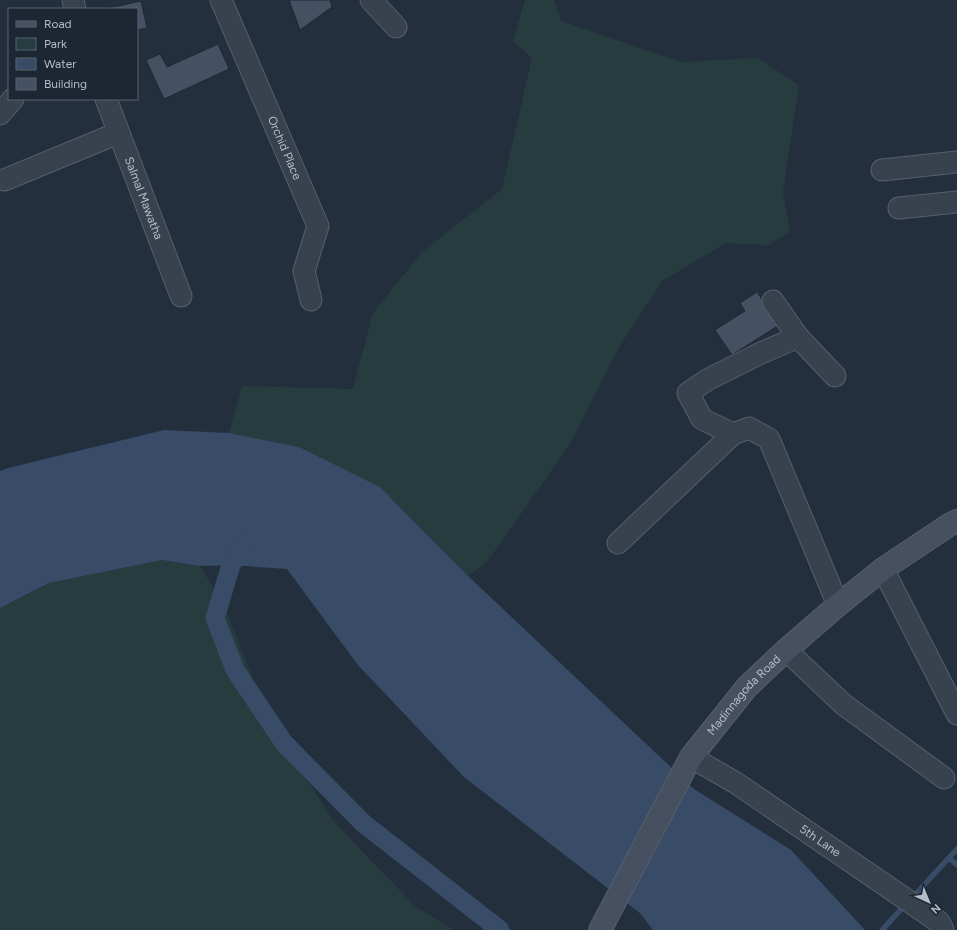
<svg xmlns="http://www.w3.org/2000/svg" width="957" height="930" font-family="Figtree,sans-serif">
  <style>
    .green { fill: #263c3f }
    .water { fill: #394c67 }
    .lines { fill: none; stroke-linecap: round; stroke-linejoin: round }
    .stream { stroke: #394c67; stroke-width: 5.5 }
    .canal { stroke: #394c67; stroke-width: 19 }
    .building { fill: #455162; stroke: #1f2835 }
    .street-casing { stroke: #565f6c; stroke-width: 23 }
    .secondary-casing { stroke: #565f6c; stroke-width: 24 }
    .street { stroke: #38414e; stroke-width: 21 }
    .secondary { stroke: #465061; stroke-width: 22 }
    .labels { text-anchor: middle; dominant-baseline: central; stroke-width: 3; stroke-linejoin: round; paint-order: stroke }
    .street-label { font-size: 12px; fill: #b4bcc9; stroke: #1d2633 }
  </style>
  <rect width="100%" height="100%" fill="#242f3e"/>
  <path class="green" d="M525 0H554L561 21 681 62 758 58 799 85 783 192 790 232 769 245 726 243 662 281 621 344 568 447 487 562 468 576 380 487 299 447 229 433 242 386 353 389 373 313 422 252 502 189 532 58 513 41Z
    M162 560 200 566 225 607 269 721 335 823 415 906 453 930H0V608L49 583Z"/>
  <path class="water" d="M164 430 229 433 299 447 380 487 468 576 694 789 791 850 865 930H653L641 914 464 777 358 665 287 569 231 565 200 566 162 560 49 583 0 608V471L8 468Z"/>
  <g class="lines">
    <path class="stream" d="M949 858 957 865
      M912 898 957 849
      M882 930 906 904"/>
    <path class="canal" d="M244 543 231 565 215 618 235 670 284 743 363 823 500 930"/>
  </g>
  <path class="building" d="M289 0H330L332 7 300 30Z
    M141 1 147 28 137 30V9H104Z
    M218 44 229 69 164 99 146 60 160 54 167 67Z
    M757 292 779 325 732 355 715 330 745 311 740 303Z"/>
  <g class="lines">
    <g class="street-casing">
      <g id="street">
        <path d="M73 0 75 9"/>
        <path id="s1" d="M221 0 318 226 304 271 311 300"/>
        <path d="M371 0 396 27"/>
        <path id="s2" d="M106 99 181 296"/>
        <path d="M0 114 13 99"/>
        <path d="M882 170 957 162"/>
        <path d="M4 180 118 133"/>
        <path d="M899 208 957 202"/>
        <path d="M773 301 798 337 835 376"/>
        <path d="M733 434 702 419 688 393 707 380 761 353 798 337"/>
        <path d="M618 543 733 434 749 428 769 439 838 605"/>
        <path d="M883 569 957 714"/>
        <path d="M786 650 843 704 944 778"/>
        <path id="s3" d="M691 757 736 783 939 922 943 930"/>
      </g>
    </g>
    <g class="secondary-casing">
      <g id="secondary">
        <path id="s4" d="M600 930 691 757 747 687 786 650 838 605 883 569 949 525 957 521"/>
      </g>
    </g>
    <use href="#street" class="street"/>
    <use href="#secondary" class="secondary"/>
  </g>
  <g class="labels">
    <g class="street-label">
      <text stroke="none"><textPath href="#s1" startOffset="161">Orchid Place</textPath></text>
      <text stroke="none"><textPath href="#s2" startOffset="106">Salmal Mawatha</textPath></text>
      <text stroke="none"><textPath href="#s4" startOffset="277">Madinnagoda Road</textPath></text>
      <text stroke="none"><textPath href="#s3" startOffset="154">5th Lane</textPath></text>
    </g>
  </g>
  <rect x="8" y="8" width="130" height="92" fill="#1d2633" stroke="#59626f"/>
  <rect x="16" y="21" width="20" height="6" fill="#465061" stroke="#59626f"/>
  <text x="44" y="28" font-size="12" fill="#b4bcc9">Road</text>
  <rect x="16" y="38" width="20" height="12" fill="#263c3f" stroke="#59626f"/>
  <text x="44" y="48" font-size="12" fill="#b4bcc9">Park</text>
  <rect x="16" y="58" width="20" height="12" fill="#394c67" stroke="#59626f"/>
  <text x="44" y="68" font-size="12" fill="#b4bcc9">Water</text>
  <rect x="16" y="78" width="20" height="12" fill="#455162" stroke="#59626f"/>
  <text x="44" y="88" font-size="12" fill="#b4bcc9">Building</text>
  <g transform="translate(929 902) rotate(136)" stroke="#1d2633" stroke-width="3" paint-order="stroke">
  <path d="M0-3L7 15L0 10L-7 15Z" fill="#b4bcc9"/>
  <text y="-6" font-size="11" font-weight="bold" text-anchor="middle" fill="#b4bcc9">N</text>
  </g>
</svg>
